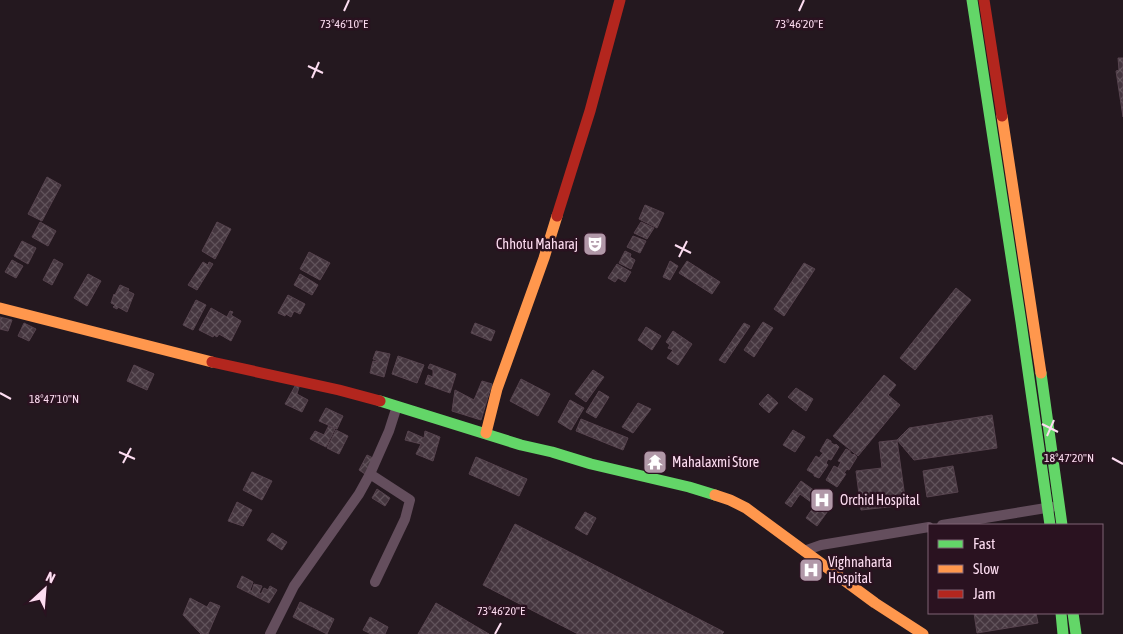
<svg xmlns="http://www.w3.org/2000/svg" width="1123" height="634" font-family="'Asap Condensed',sans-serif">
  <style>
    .building { fill: url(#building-cross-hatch); stroke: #56434e }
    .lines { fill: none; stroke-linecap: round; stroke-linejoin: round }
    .street { stroke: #644e5d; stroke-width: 10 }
    .fast { stroke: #63d668; stroke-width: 11 }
    .slow { stroke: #ff974d; stroke-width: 11 }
    .jam { stroke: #b3261e; stroke-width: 11 }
    .ticks { fill: none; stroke: #fdddf1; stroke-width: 2 }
    .labels { text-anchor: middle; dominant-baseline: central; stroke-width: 5; stroke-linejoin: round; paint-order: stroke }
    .poi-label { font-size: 14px; fill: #fdddf1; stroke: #2a1220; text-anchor: start }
    .ticks-label { font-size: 12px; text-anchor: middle; fill: #fdddf1; stroke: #2a1220; stroke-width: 5; stroke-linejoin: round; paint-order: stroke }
  </style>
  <defs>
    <pattern id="building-cross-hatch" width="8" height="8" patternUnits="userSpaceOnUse" patternTransform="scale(1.25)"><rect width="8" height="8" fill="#45363f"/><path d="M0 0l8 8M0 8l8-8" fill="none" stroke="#61535b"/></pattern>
  </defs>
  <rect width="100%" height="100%" fill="#24181f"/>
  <path class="building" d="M1118 58H1123V117L1116 71 1119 70Z
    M47 177 61 185 42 221 28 214Z
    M645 205 664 213 657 228 639 219Z
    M40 222 56 231 48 246 32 237Z
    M217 222 231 229 215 259 202 251Z
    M641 222 654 228 647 239 634 233Z
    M633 236 646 241 640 253 627 247Z
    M22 241 36 248 28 264 14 256Z
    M625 251 631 254 630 257 635 260 631 269 619 263Z
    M309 252 330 263 320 280 300 269Z
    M54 259 63 264 52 285 43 280Z
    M12 260 23 266 16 278 5 272Z
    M670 261 678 266 670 280 663 277Z
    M687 261 720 282 712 294 679 273Z
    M203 262 208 265 209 262 213 264 197 290 188 285Z
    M804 263 815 269 784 316 774 309Z
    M617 264 631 272 625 282 618 278 615 282 608 278Z
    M88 274 101 281 87 306 74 298Z
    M300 274 318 285 312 295 294 285Z
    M120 285 129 289 128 291 134 294 127 312 118 307 117 309 113 307 115 305 111 303 114 294 115 295Z
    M956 288 971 300 915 370 900 358Z
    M288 295 305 304 300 314 294 311 291 317 286 314 285 316 278 313Z
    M196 300 206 305 193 330 183 325Z
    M211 308 227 317 230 311 233 312 231 315 241 321 231 341 219 334 217 337 214 335 213 337 199 330Z
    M0 317 12 320 8 331 0 329Z
    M763 322 773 328 754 357 744 350Z
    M24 323 36 329 29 341 18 336Z
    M475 323 495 331 491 341 471 333Z
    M744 323 750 326 725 363 719 360Z
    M646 327 661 336 652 350 638 340Z
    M673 331 692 344 678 365 667 358 673 350 668 348 670 345 666 342Z
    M376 351 390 354 384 377 370 373 373 361 378 362V361L373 359Z
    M398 356 424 365 417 383 392 374Z
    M430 364 456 374 450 393 425 384 428 375 433 377V370L428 368Z
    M134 365 154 374 147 390 127 381Z
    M593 370 604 377 586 402 575 394Z
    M884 375 896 385 888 395 900 405 858 456 833 436Z
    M521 379 550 394 538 416 510 401Z
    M482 381 492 384 481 420 452 411 455 390 474 400Z
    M295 386 299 387 297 394 308 400 302 412 285 404Z
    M796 388 813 399 806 411 788 397Z
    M599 391 609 397 596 418 586 412Z
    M768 394 778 403 769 413 759 404Z
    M570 400 584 408 571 430 558 422Z
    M638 403 651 409 633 433 622 427Z
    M326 408 343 416 337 429 319 421Z
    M992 415 997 448 914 460 897 440 909 428Z
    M581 419 628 438 623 450 576 431Z
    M329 425 335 429 326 447 310 439 315 431 324 435Z
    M336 430 348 436 339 454 327 448Z
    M793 430 805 437 795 452 783 445Z
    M408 431 424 438 425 431 440 437 433 461 416 454 421 444 405 440Z
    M827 439 831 441V443L835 445 836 444 839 447 831 460 828 459 826 463 828 465 819 478 814 476V474L807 470 816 456 819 458 823 453 820 451Z
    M897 440 906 505 861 510 856 471 882 468 879 442Z
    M846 449 850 451V453L853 455 854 454 857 457 849 470 847 469 844 473 846 474 837 487 826 480 834 466 838 468 841 462 838 461Z
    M367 455 373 458 365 474 359 470Z
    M476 457 527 479 519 496 469 474Z
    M953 466 958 492 927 497 923 471Z
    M252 472 272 481 262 500 243 490Z
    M801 481 833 504 817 526 806 518 815 505 800 494 791 507 785 503Z
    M377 489 390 498 385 506 372 498Z
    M237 502 252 510 243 526 228 521Z
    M585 512 596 518 587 535 575 528Z
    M515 524 724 632 722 634H578L483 585Z
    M272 533 287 542 282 550 267 540Z
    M242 576 253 582 250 590 252 591 254 584 262 586 259 593 261 594 264 588 268 590 270 586 277 590 269 603 237 587Z
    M190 598 207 607 210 602 220 606 208 634H201L183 615Z
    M300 602 334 619 327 634 293 617Z
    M436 603 489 634H418Z
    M974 613H1036L1038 623 977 633Z
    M370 617 388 627 385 634H371L363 630Z"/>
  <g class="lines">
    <path class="street" d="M370 474 410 500 405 519 375 582
      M942 525 1052 507
      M804 551 821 545 929 527
      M270 634 294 586 359 494 370 474 389 431 397 406"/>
    <path class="fast" d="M972 0 1021 322 1050 525
      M1041 373 1062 525
      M380 401 521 445 552 452 591 464 689 487 715 495
      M1061 613 1063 634
      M1073 613 1076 634"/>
    <path class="slow" d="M1002 116 1041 373
      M0 308 212 362
      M486 433 497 389 544 258 557 216
      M715 495 730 500 746 508 875 603 923 634"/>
    <path class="jam" d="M984 0 1002 116
      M557 216 590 111 620 0
      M212 362 339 390 380 401"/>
  </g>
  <path class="ticks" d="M344 11 349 0M799 11 804 0M308 66 323 73M312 78 319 62M675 245 691 253M679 257 687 241M0 393 11 399M1042 424 1058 432M1047 436 1054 420M119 452 135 459M1112 458 1123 464M123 463 131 448M495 634 501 623"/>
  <defs>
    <g id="theatre-square" transform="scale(1.25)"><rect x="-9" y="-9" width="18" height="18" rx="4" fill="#b198a8" stroke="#2a1220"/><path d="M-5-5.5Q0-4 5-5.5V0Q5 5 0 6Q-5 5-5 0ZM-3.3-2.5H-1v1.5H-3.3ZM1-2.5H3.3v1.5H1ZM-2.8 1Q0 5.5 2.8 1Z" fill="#fff"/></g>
    <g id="temple-square" transform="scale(1.25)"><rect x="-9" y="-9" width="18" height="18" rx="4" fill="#b198a8" stroke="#2a1220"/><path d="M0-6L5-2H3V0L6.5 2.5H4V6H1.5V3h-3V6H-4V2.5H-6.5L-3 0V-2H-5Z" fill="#fff"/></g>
    <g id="hospital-square" transform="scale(1.25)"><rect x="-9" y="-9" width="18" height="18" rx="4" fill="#b198a8" stroke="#2a1220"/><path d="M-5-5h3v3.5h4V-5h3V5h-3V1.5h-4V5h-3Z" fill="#fff"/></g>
  </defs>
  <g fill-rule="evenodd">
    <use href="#theatre-square" x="595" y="244"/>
    <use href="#temple-square" x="655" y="462"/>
    <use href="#hospital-square" x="822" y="500"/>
    <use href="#hospital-square" x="811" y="570"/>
  </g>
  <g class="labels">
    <g class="poi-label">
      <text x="578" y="244" text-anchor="end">Chhotu Maharaj</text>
      <text x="672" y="462">Mahalaxmi Store</text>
      <text x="840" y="500">Orchid Hospital</text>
      <text x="828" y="562">Vighnaharta<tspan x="828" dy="16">Hospital</tspan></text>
    </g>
  </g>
  <g class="ticks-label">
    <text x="344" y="28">73°46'10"E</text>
    <text x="799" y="28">73°46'20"E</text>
    <text x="54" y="403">18°47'10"N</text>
    <text x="1069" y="462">18°47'20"N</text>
    <text x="501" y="615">73°46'20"E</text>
  </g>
  <rect x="928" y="524" width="175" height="90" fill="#2a1220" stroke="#7e6374"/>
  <rect x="938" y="540" width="25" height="8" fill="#63d668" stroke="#7e6374"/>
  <text x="973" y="549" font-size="15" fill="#fdddf1">Fast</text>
  <rect x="938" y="565" width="25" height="8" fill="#ff974d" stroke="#7e6374"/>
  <text x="973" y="574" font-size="15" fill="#fdddf1">Slow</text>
  <rect x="938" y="590" width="25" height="8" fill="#b3261e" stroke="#7e6374"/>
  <text x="973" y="599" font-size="15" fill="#fdddf1">Jam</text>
  <g transform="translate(45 589) rotate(26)" stroke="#2a1220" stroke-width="4" paint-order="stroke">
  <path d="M0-4L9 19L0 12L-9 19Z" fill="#fdddf1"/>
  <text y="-8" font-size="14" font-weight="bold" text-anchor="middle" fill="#fdddf1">N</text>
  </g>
</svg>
